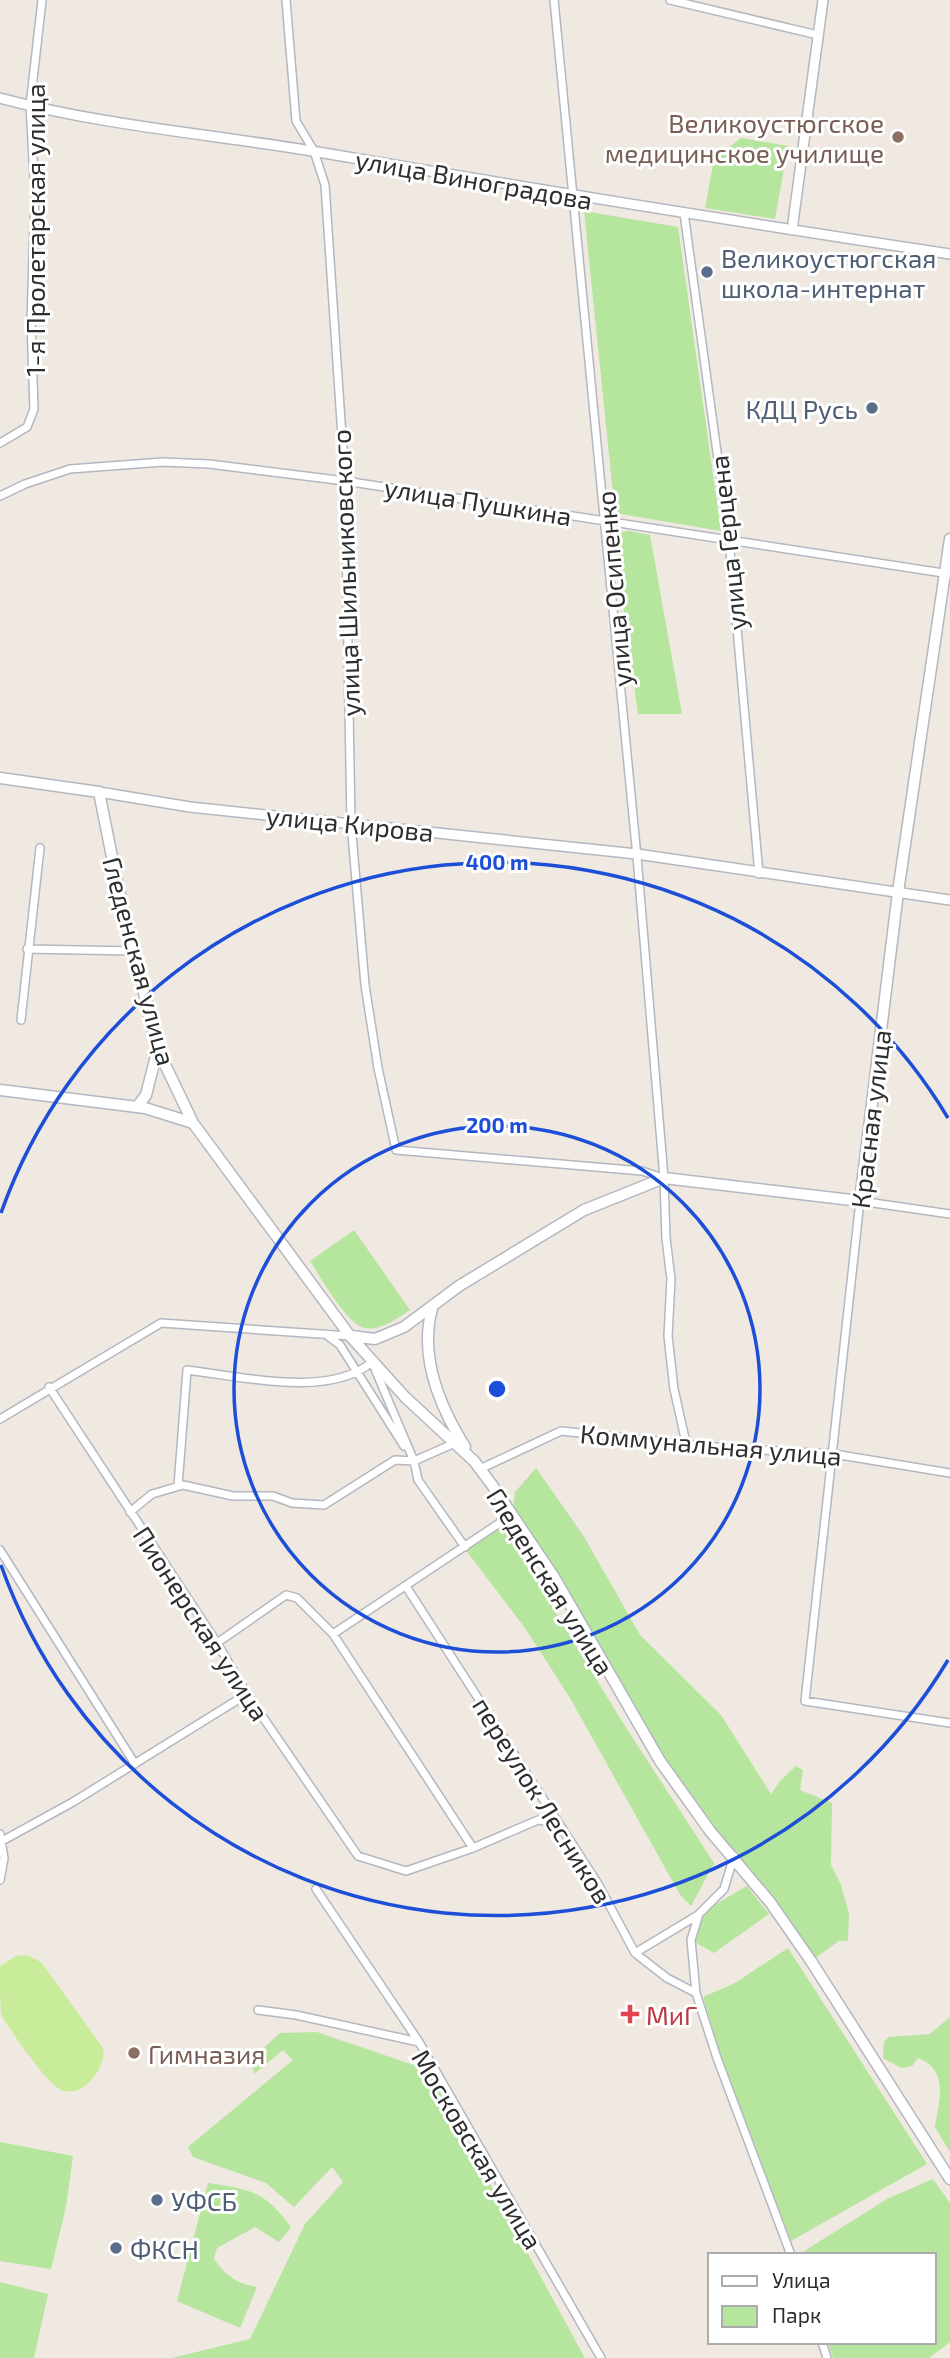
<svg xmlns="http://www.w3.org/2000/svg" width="950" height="2358" font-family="'Exo 2',sans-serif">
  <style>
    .green { fill: #b6e59e }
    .pitch { fill: #c9ec9a }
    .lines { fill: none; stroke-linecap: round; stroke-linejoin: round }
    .minor-casing { stroke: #b4b7c1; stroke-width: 10 }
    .tertiary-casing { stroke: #b4b7c1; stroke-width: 12 }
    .secondary-casing { stroke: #b4b7c1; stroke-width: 13 }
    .minor { stroke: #fff; stroke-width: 7 }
    .tertiary { stroke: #fff; stroke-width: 9 }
    .secondary { stroke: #fff; stroke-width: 10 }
    .ring { fill: none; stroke: #1d4ed8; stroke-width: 3.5 }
    .education-dot { fill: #8d6e63; stroke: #fff; stroke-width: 2.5 }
    .service-dot { fill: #5c6f8a; stroke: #fff; stroke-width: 2.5 }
    .health-dot { fill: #e0444e; stroke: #fff; stroke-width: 2.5 }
    .labels { text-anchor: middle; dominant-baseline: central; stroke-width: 6; stroke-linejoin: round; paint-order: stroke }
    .education-label { font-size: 26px; fill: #785e54; stroke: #fff; text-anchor: end }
    .street-label { font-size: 26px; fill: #2e2e2e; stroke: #fff }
    .service-label { font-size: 26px; fill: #4e5e75; stroke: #fff; text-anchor: start }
    .health-label { font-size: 26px; fill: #be3a42; stroke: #fff; text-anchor: start }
    .centre { fill: #1d4ed8; stroke: #fff; stroke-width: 3.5 }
    .ring-label { font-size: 21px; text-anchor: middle; font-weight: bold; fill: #1d4ed8; stroke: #fff; stroke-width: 6; stroke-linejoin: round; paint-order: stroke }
  </style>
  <rect width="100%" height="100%" fill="#efe9e1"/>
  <path class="green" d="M741 138 788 146 775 219 705 208 714 159Z
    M584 211 678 227 721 531 615 513Z
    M630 531 650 535 682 714H638L615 545V537L620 532Z
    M354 1230 410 1310C397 1318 381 1331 365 1328 347 1325 320 1276 310 1261Z
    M536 1468 583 1535 640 1635 721 1715 771 1794 780 1781 796 1766 803 1770 800 1790 832 1803 831 1865 841 1885 849 1913 848 1941H839L811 1961 684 1794 513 1514 515 1492Z
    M501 1523 623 1723 714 1863 691 1906 681 1896 664 1866 570 1698 525 1628 465 1549Z
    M747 1886 769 1914 714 1953 691 1940 699 1914Z
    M788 1948 927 2164 791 2241 722 2059 703 1997 735 1983Z
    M950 2017V2152L935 2127C939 2100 950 2071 918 2058L912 2066 901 2068 883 2058 884 2042 888 2037 930 2034Z
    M317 2032 428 2070 585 2358H172L250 2339 305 2224 343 2182 332 2167 294 2207 266 2183 193 2157 188 2147 293 2060 283 2050 254 2074 252 2059 280 2033Z
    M0 2142 73 2156 66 2207 51 2269 0 2261Z
    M933 2179 950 2203V2342L929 2358H833L828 2342H934V2255H798L887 2199Z
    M208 2183C249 2189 265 2191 291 2227L279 2242 255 2227 217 2248 214 2259C227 2277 236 2283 257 2287L240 2328 177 2301Z
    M0 2282 48 2294 34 2358H0Z"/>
  <path class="pitch" d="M27 1955 41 1962 103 2048C107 2067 83 2099 61 2090 47 2084 9 2029 1 2014 0 2002 0 1979 0 1966L16 1956Z"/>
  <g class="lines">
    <g class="minor-casing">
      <path id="minor" d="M286 0 296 121 314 151 325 185 345 481 351 823 365 985 378 1068 396 1150 642 1171 663 1178
        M554 0 637 857 664 1178 666 1238 671 1279 668 1336 674 1389 686 1443
        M670 0 818 35
        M684 213 729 539 759 874
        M0 443 27 427 34 409 31 321 35 194 30 106 42 0
        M0 496 25 484 70 469 163 462 209 464 345 481 950 574
        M27 949 133 951
        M21 1020 40 848
        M950 1214 860 1201 805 1701 950 1723
        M325 1334 340 1345 404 1446
        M49 1387 217 1643 247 1694 358 1856 406 1871 473 1848 538 1820 558 1823
        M0 1419 161 1323 350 1336
        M480 1469 561 1431 725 1448 834 1454 950 1473
        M178 1486 187 1370C240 1376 328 1399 372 1362L414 1461 418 1480 465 1547
        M130 1512 152 1494 183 1485 233 1496H273L292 1503 324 1505 395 1460 414 1461 455 1443
        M0 1550 135 1764
        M407 1588 598 1884 635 1953 667 1978 696 1993
        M333 1634 473 1848
        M217 1643 286 1595 297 1598 333 1634 513 1514
        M0 1834 4 1858 0 1880
        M2 1841 73 1802 247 1694
        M734 1856 724 1889 699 1914 691 1940 696 1993 717 2058 791 2255
        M316 1889 419 2042
        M635 1953 698 1915
        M258 2010 296 2015 419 2042 601 2358
        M822 2342 827 2358"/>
    </g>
    <g class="tertiary-casing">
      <path id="tertiary" d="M0 98C104 126 212 134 318 152 528 188 739 222 950 254
        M792 230 823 0
        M99 792 190 807 637 854 950 900"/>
    </g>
    <g class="secondary-casing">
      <path id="secondary" d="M0 778 99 792 118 887 158 1050 193 1123 350 1336 405 1397 474 1461 492 1485 554 1577 660 1761 710 1831 770 1902 811 1961 950 2179
        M0 1090 145 1108 193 1123
        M137 1107 146 1095 157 1052
        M432 1309C419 1356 440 1407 465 1447
        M351 1336 375 1339 404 1327 459 1286 584 1210 664 1178 860 1201 898 892 950 539"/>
    </g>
    <use href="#minor" class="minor"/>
    <use href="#tertiary" class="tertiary"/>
    <use href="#secondary" class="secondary"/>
  </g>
  <g class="ring">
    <circle cx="497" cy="1389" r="263"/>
    <path d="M948 1660A526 526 0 0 1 1 1565M1 1213A526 526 0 0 1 948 1118"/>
  </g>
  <g class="education-dot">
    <circle cx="898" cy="137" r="7"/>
    <circle cx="134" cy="2053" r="7"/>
  </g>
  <g class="service-dot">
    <circle cx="707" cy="272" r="7"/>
    <circle cx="872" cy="408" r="7"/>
    <circle cx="157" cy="2200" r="7"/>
    <circle cx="116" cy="2248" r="7"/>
  </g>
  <path class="health-dot" d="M626.5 2003.5h7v7h7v7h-7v7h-7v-7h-7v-7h7z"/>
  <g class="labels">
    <g class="education-label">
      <text x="884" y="122">Великоустюгское<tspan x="884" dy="30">медицинское училище</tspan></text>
      <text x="148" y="2053" text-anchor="start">Гимназия</text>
    </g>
    <g class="street-label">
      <text transform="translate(474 179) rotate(10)">улица Виноградова</text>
      <text transform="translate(34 230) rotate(-90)">1-я Пролетарская улица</text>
      <text transform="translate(478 501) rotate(9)">улица Пушкина</text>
      <text transform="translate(727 543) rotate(-96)">улица Герцена</text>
      <text transform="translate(345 573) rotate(-92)">улица Шильниковского</text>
      <text transform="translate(613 589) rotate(-95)">улица Осипенко</text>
      <text transform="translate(350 823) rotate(6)">улица Кирова</text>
      <text transform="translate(140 961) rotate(75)">Гледенская улица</text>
      <text transform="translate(870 1119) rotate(-83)">Красная улица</text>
      <text transform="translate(711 1444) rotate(5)">Коммунальная улица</text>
      <text transform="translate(551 1581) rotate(58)">Гледенская улица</text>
      <text transform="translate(202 1623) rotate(57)">Пионерская улица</text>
      <text transform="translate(543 1800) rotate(58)">переулок Лесников</text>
      <text transform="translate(478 2149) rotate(59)">Московская улица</text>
    </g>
    <g class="service-label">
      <text x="721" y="257">Великоустюгская<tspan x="721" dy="30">школа-интернат</tspan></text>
      <text x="858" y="408" text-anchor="end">КДЦ Русь</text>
      <text x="171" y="2200">УФСБ</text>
      <text x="130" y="2248">ФКСН</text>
    </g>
    <g class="health-label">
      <text x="646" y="2014">МиГ</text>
    </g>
  </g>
  <circle cx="497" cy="1389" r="10" class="centre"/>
  <g class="ring-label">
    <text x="497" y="870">400 m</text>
    <text x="497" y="1133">200 m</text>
  </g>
  <rect x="708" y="2253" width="228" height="91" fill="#ffffff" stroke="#ababab" stroke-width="2"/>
  <rect x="722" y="2276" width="35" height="10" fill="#ffffff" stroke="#ababab" stroke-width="2"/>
  <text x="772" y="2288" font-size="21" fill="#2e2e2e">Улица</text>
  <rect x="722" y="2306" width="35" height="21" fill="#b6e59e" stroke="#ababab" stroke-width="2"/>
  <text x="772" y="2323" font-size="21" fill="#2e2e2e">Парк</text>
</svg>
